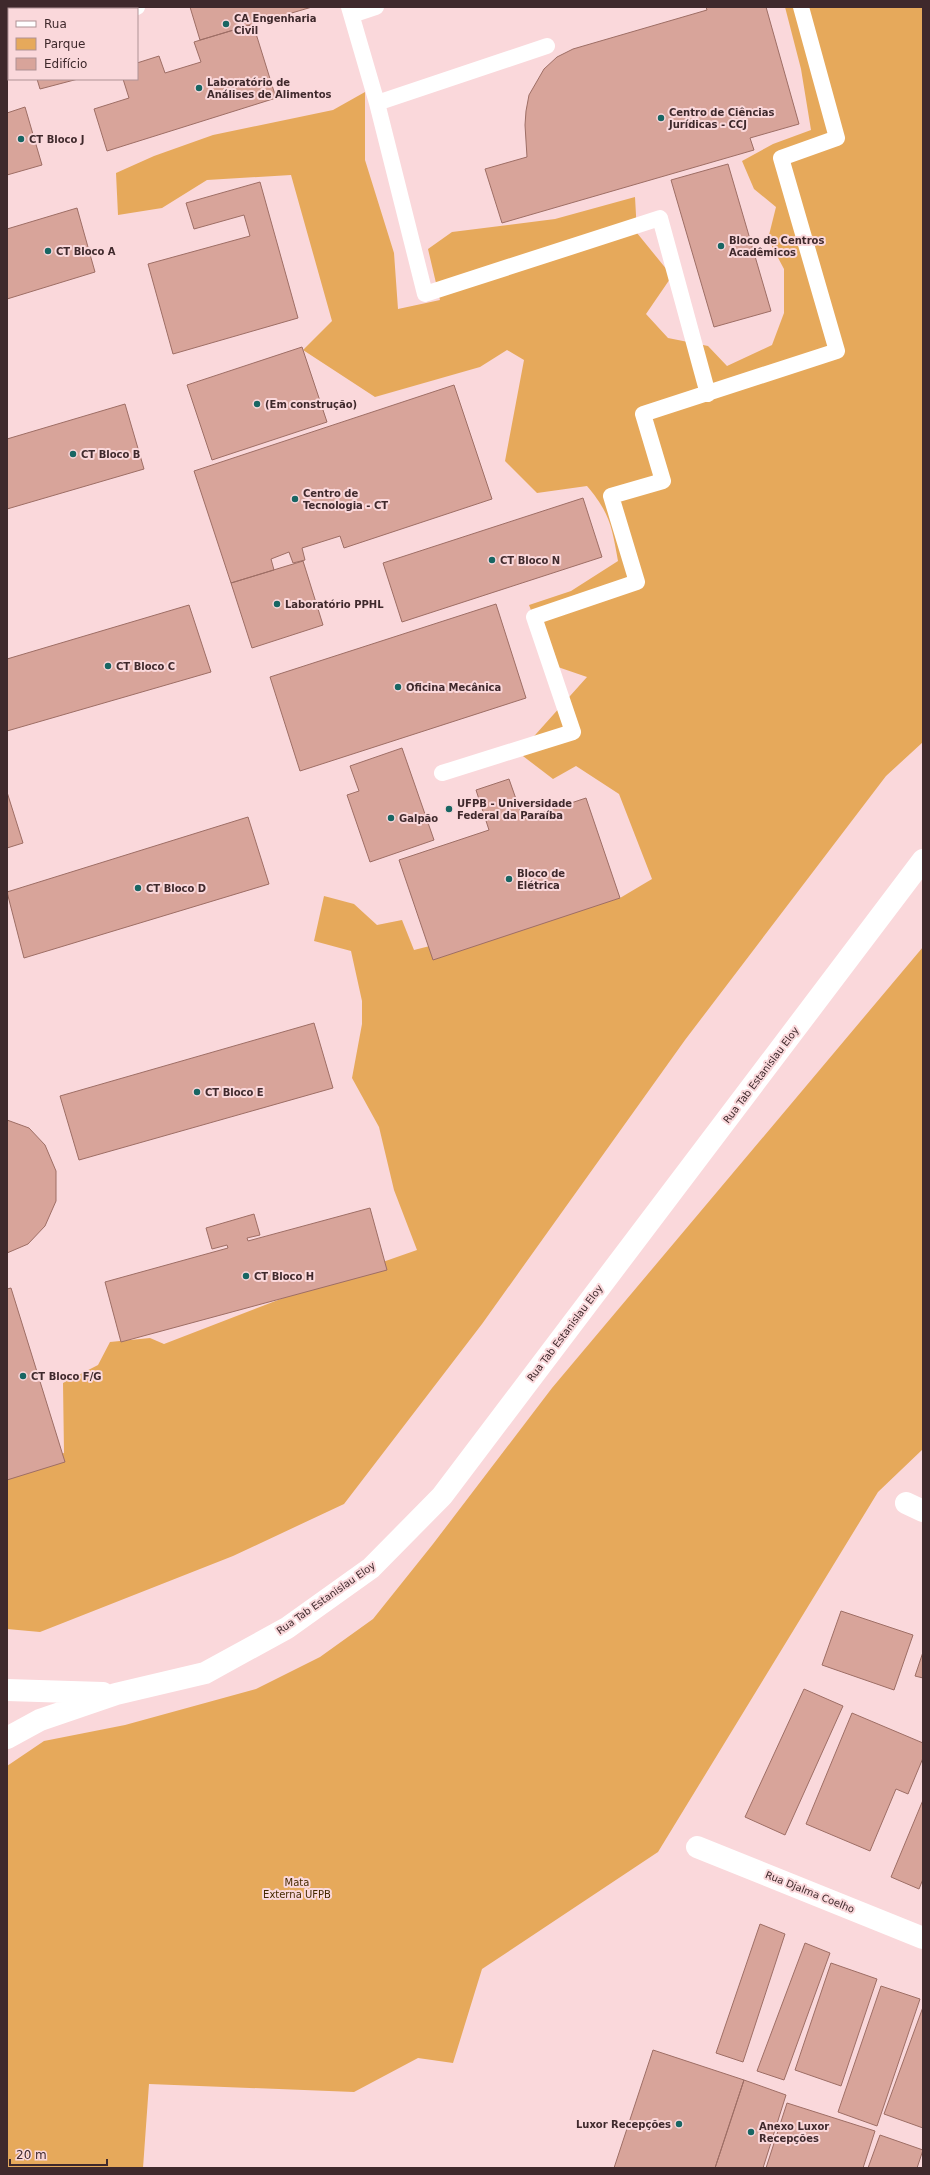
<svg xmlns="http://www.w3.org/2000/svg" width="930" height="2175" font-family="'DejaVu Sans',sans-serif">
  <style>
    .green { fill: #e6a95b }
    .building { fill: #d8a49a; stroke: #9e6e65 }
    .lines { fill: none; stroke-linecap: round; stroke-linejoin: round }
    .lane { stroke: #fff; stroke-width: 16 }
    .street { stroke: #fff; stroke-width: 22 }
    .secondary { stroke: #fff; stroke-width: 22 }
    .poi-dot { fill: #186663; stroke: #fad8db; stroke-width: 1.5 }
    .labels { text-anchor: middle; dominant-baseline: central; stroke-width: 4; stroke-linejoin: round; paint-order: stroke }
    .poi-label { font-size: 10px; font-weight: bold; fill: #3f292c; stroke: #fad8db; text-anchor: start }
    .street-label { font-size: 10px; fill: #3f292c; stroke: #fad8db }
    .park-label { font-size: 10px; fill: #462a00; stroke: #fad8db }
  </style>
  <rect width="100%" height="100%" fill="#fad8db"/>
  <path class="green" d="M785 7H923V742L886 776 685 1040 482 1324 344 1504 233 1556 40 1632 7 1629V1470L64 1453 63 1383 98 1365 110 1342 150 1338 164 1344 317 1285 417 1250 394 1190 379 1127 352 1078 362 1024V1001L351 951 314 941 324 896 354 904 377 925 402 920 414 950 620 898 652 879 619 794 576 766 553 779 519 753 587 677 552 665 529 605 571 591 618 561C612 527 610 513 587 486L537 493 505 461 524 360 507 350 480 367 375 397 303 350 332 321 291 175 207 180 162 208 118 215 116 173 154 156 213 135 333 110 365 92V160L394 253 398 309 440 300 428 249 452 232 555 219 635 197 637 233 672 276 646 314 668 338 708 346 727 366 772 345 784 313V269L768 239 776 207 754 189 742 161 773 144 811 130 801 69Z
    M923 947V1449L878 1492 658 1852 482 1969 453 2063 418 2058 354 2092 149 2084 143 2168H7V1766L44 1741 125 1725 256 1689 320 1657 373 1619 433 1544 552 1388Z"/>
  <path class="building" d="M190 7H312L200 40Z
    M706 7H766L799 124 750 138 754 150 502 223 485 169 527 157 525 125 526 111 529 95 544 69 557 57 573 49 707 10Z
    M253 24 276 98 107 151 94 109 129 98 123 79H137V63L159 56 165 73 201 62 194 42Z
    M37 79H78L40 89Z
    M25 107 42 165 7 175V113Z
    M728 164 771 311 714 327 671 180Z
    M260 182 298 318 173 354 148 264 250 236 244 215 194 229 186 203Z
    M77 208 95 272 7 299V229Z
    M302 347 327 422 212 460 187 385Z
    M454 385 492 499 344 548 340 536 302 548 305 560 293 563 289 552 271 559 274 570 231 583 194 471Z
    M125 404 144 469 7 509V439Z
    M583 498 602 557 402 622 383 563Z
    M303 561 323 625 252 648 231 583Z
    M496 604 526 698 300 771 270 677Z
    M189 605 211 672 7 731V659Z
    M402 748 434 840 370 862 347 795 359 791 350 766Z
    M509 779 523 819 586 798 620 898 433 960 399 860 489 830 476 790Z
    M7 792 23 843 7 848Z
    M248 817 269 884 24 958 7 892Z
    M314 1023 333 1088 79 1160 60 1096Z
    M7 1120 29 1128 45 1145 56 1171V1201L45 1226 28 1244 7 1253Z
    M370 1208 387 1270 121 1342 105 1282 228 1248 227 1245 212 1249 206 1228 254 1214 260 1235 247 1238 248 1241Z
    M11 1288 65 1462 7 1480V1289Z
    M841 1611 913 1635 894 1690 822 1665Z
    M923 1652V1678L915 1676Z
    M804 1689 843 1706 785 1835 745 1817Z
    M852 1713 923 1743V1758L908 1794 896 1789 870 1851 806 1824Z
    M923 1800V1879L919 1889 891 1877Z
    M760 1924 785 1934 743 2062 716 2053Z
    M805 1943 830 1953 784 2080 757 2071Z
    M831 1963 877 1979 841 2086 795 2070Z
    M881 1986 920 1999 877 2126 838 2112Z
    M923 2007V2128L884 2114Z
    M653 2050 744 2080 715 2168H614Z
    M744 2080 786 2095 763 2168H715Z
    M787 2103 875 2131 863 2168H766Z
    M880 2135 923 2150 917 2168H868Z"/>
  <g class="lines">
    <path class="lane" d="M349 7 377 103 425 294 660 218 708 394
      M130 9 137 7
      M352 15 376 7
      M7 45 9 44
      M377 103 547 46
      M442 773 573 732 534 617 637 582 611 496 663 481 643 414 837 351 781 158 837 138 801 7"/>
    <path class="street" d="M906 1503 923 1511
      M697 1847 923 1938"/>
    <path class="secondary" d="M7 1690 103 1693
      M7 1738 40 1720 116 1694 205 1673 287 1628 371 1568 442 1496 923 860"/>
  </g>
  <g class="poi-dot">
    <circle cx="226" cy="24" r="4"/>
    <circle cx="199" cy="88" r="4"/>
    <circle cx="661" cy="118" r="4"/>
    <circle cx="21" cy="139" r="4"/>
    <circle cx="721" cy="246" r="4"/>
    <circle cx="48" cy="251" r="4"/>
    <circle cx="257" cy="404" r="4"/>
    <circle cx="73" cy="454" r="4"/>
    <circle cx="295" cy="499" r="4"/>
    <circle cx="492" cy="560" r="4"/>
    <circle cx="277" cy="604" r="4"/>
    <circle cx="108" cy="666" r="4"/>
    <circle cx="398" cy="687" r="4"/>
    <circle cx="449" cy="809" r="4"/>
    <circle cx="391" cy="818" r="4"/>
    <circle cx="509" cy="879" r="4"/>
    <circle cx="138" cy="888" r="4"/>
    <circle cx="197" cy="1092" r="4"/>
    <circle cx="246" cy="1276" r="4"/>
    <circle cx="23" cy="1376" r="4"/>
    <circle cx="679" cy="2124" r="4"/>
    <circle cx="751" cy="2132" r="4"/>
  </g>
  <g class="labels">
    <g class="poi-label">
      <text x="234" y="18">CA Engenharia<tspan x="234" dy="12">Civil</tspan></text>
      <text x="207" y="82">Laboratório de<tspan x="207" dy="12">Análises de Alimentos</tspan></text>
      <text x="669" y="112">Centro de Ciências<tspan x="669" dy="12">Jurídicas - CCJ</tspan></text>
      <text x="29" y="139">CT Bloco J</text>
      <text x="729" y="240">Bloco de Centros<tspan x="729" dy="12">Acadêmicos</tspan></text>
      <text x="56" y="251">CT Bloco A</text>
      <text x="265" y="404">(Em construção)</text>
      <text x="81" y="454">CT Bloco B</text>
      <text x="303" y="493">Centro de<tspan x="303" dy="12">Tecnologia - CT</tspan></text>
      <text x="500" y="560">CT Bloco N</text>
      <text x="285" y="604">Laboratório PPHL</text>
      <text x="116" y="666">CT Bloco C</text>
      <text x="406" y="687">Oficina Mecânica</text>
      <text x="457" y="803">UFPB - Universidade<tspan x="457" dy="12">Federal da Paraíba</tspan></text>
      <text x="399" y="818">Galpão</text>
      <text x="517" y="873">Bloco de<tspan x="517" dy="12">Elétrica</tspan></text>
      <text x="146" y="888">CT Bloco D</text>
      <text x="205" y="1092">CT Bloco E</text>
      <text x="254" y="1276">CT Bloco H</text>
      <text x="31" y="1376">CT Bloco F/G</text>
      <text x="671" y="2124" text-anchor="end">Luxor Recepções</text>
      <text x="759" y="2126">Anexo Luxor<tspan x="759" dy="12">Recepções</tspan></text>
    </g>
    <g class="street-label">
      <text transform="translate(761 1075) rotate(-53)">Rua Tab Estanislau Eloy</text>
      <text transform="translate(565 1333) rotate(-53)">Rua Tab Estanislau Eloy</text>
      <text transform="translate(326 1598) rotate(-35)">Rua Tab Estanislau Eloy</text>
      <text transform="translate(810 1892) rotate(22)">Rua Djalma Coelho</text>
    </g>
    <g class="park-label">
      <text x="297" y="1882">Mata<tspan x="297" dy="12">Externa UFPB</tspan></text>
    </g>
  </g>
  <rect width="930" height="2175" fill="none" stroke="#3f292c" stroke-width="16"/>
  <rect x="8" y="8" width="130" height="72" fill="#fad8db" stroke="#af9295"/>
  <rect x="16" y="21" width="20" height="6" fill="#ffffff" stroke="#af9295"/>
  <text x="44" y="28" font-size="12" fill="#3f292c">Rua</text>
  <rect x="16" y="38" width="20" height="12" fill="#e6a95b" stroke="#af9295"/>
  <text x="44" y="48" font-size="12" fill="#3f292c">Parque</text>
  <rect x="16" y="58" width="20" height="12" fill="#d8a49a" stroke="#af9295"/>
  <text x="44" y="68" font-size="12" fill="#3f292c">Edifício</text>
  <path d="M10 2159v6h97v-6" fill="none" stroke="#3f292c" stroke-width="2"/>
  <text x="16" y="2159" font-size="12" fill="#3f292c" stroke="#fad8db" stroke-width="3" paint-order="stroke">20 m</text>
</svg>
